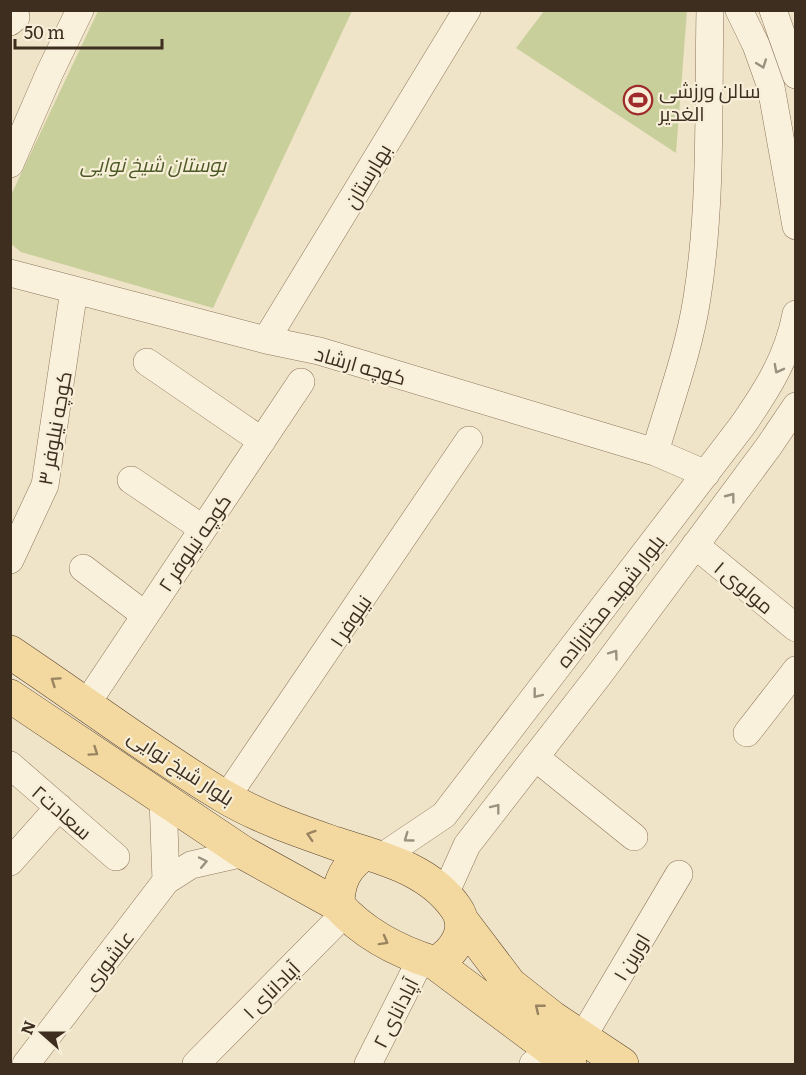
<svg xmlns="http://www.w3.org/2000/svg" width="806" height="1075" font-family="Literata,Cairo,serif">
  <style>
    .green { fill: #c9cf9b }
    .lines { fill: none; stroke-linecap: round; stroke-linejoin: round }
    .minor-casing { stroke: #8d765c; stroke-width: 28 }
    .major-casing { stroke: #5b4430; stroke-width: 34 }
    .minor { stroke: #faf1dc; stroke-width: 27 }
    .major { stroke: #f3d9a0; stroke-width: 33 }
    .oneway { stroke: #9c907e }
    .oneway2 { stroke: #988460 }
    .labels { text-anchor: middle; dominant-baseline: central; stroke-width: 4.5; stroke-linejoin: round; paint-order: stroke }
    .poi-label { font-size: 20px; fill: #3d2e20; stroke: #f7eed8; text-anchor: start }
    .park-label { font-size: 20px; font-style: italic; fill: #4d5a26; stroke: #f7eed8 }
    .street-label { font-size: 20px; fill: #3d2e20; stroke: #f7eed8 }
  </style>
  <rect width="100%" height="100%" fill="#f0e4c8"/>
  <path class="green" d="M98 11H352L213 308 21 252 11 244V195Z
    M544 11H687L676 153 516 48Z"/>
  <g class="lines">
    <g class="minor-casing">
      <path id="minor" d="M739 10 756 45 771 87 796 226
        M773 10 796 75
        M10 22 16 17 11 10
        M10 164 50 72 80 10
        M10 273 266 340 319 351 655 452 706 474
        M266 340 467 10
        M147 362 262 441
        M655 452C670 401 689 350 697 298 712 204 708 105 710 10
        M131 480 202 528
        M695 545 796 628
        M10 560 45 485 74 290
        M83 568 145 615
        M87 703 301 382
        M747 733 796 670
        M535 757 634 837
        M10 765 116 857
        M226 798 469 440
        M163 799 166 881
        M383 856 444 815 742 426C767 390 788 357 796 314
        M10 862 59 807
        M445 894 467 845 599 675 769 446 796 406
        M582 1038 679 874
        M26 1064 166 881 191 865 244 853
        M196 1064 345 913
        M368 1064 421 959
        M533 1064 552 1052"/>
    </g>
    <g class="major-casing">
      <path id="major" d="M10 652C82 700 152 753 225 797 259 817 297 830 334 843 377 857 428 867 456 908 471 929 454 953 435 963 399 952 363 933 338 905 338 881 346 865 366 853
        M10 696 244 853 338 905
        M463 922 510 984 553 1018 622 1064
        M435 963 570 1064"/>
    </g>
    <use href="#minor" class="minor"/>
    <use href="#major" class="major"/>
  </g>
  <defs><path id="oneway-chevron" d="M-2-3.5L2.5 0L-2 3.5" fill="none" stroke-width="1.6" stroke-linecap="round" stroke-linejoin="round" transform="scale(1.5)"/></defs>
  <g class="oneway">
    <use href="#oneway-chevron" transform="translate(762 64) rotate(70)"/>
    <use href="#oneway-chevron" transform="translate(778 369) rotate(118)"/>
    <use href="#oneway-chevron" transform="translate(731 497) rotate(-53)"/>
    <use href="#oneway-chevron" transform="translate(614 654) rotate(-54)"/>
    <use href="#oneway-chevron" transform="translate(537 694) rotate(128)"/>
    <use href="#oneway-chevron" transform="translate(496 808) rotate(-52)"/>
    <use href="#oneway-chevron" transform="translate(408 838) rotate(144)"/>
    <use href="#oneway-chevron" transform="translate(203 862) rotate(-12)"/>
  </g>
  <g class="oneway2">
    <use href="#oneway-chevron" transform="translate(55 681) rotate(-146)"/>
    <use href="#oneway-chevron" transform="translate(94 752) rotate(34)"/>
    <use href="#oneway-chevron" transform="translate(311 835) rotate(-162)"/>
    <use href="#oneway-chevron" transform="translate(384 941) rotate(29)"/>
    <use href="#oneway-chevron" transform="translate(539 1008) rotate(-141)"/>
  </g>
  <defs>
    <g id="stadium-ring" transform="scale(1.5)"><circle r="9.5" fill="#f7eed8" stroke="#9e2a2b" stroke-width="1.5"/><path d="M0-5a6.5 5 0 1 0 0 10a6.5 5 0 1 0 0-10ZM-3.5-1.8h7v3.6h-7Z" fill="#9e2a2b"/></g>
  </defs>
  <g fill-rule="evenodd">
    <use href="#stadium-ring" x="638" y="100"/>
  </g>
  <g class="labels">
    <g class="poi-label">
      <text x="659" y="89">سالن ورزشی<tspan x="659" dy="23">الغدیر</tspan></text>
    </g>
    <g class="park-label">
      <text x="153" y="163">بوستان شیخ نوایی</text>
    </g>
    <g class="street-label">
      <text transform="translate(366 175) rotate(-59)">بهارستان</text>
      <text transform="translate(361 364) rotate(16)">کوچه ارشاد</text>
      <text transform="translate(53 428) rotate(-80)">کوچه نیلوفر ۳</text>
      <text transform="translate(193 542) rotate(-56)">کوچه نیلوفر ۲</text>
      <text transform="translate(745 586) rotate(40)">مولوی ۱</text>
      <text transform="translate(609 600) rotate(-52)">بلوار شهید مختارزاده</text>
      <text transform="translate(349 620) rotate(-56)">۱ نیلوفر</text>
      <text transform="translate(182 766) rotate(33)">بلوار شیخ نوایی</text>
      <text transform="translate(63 811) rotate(41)">سعادت۲</text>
      <text transform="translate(630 956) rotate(-59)">اورین ۱</text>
      <text transform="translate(107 959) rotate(-52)">عاشوری</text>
      <text transform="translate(270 989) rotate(-45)">آپادانای ۱</text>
      <text transform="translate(394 1012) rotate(-63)">آپادانای ۲</text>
    </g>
  </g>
  <rect width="806" height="1075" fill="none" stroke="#3d2e20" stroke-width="24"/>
  <g transform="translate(42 1033) rotate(291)" stroke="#f7eed8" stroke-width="4.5" paint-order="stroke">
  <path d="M0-4.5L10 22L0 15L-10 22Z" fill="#3d2e20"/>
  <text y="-9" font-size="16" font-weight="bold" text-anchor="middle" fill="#3d2e20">N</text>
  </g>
  <path d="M15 39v9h147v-9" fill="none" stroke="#3d2e20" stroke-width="3"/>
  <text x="24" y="39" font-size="18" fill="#3d2e20" stroke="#f7eed8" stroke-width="4.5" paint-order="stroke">50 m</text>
</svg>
